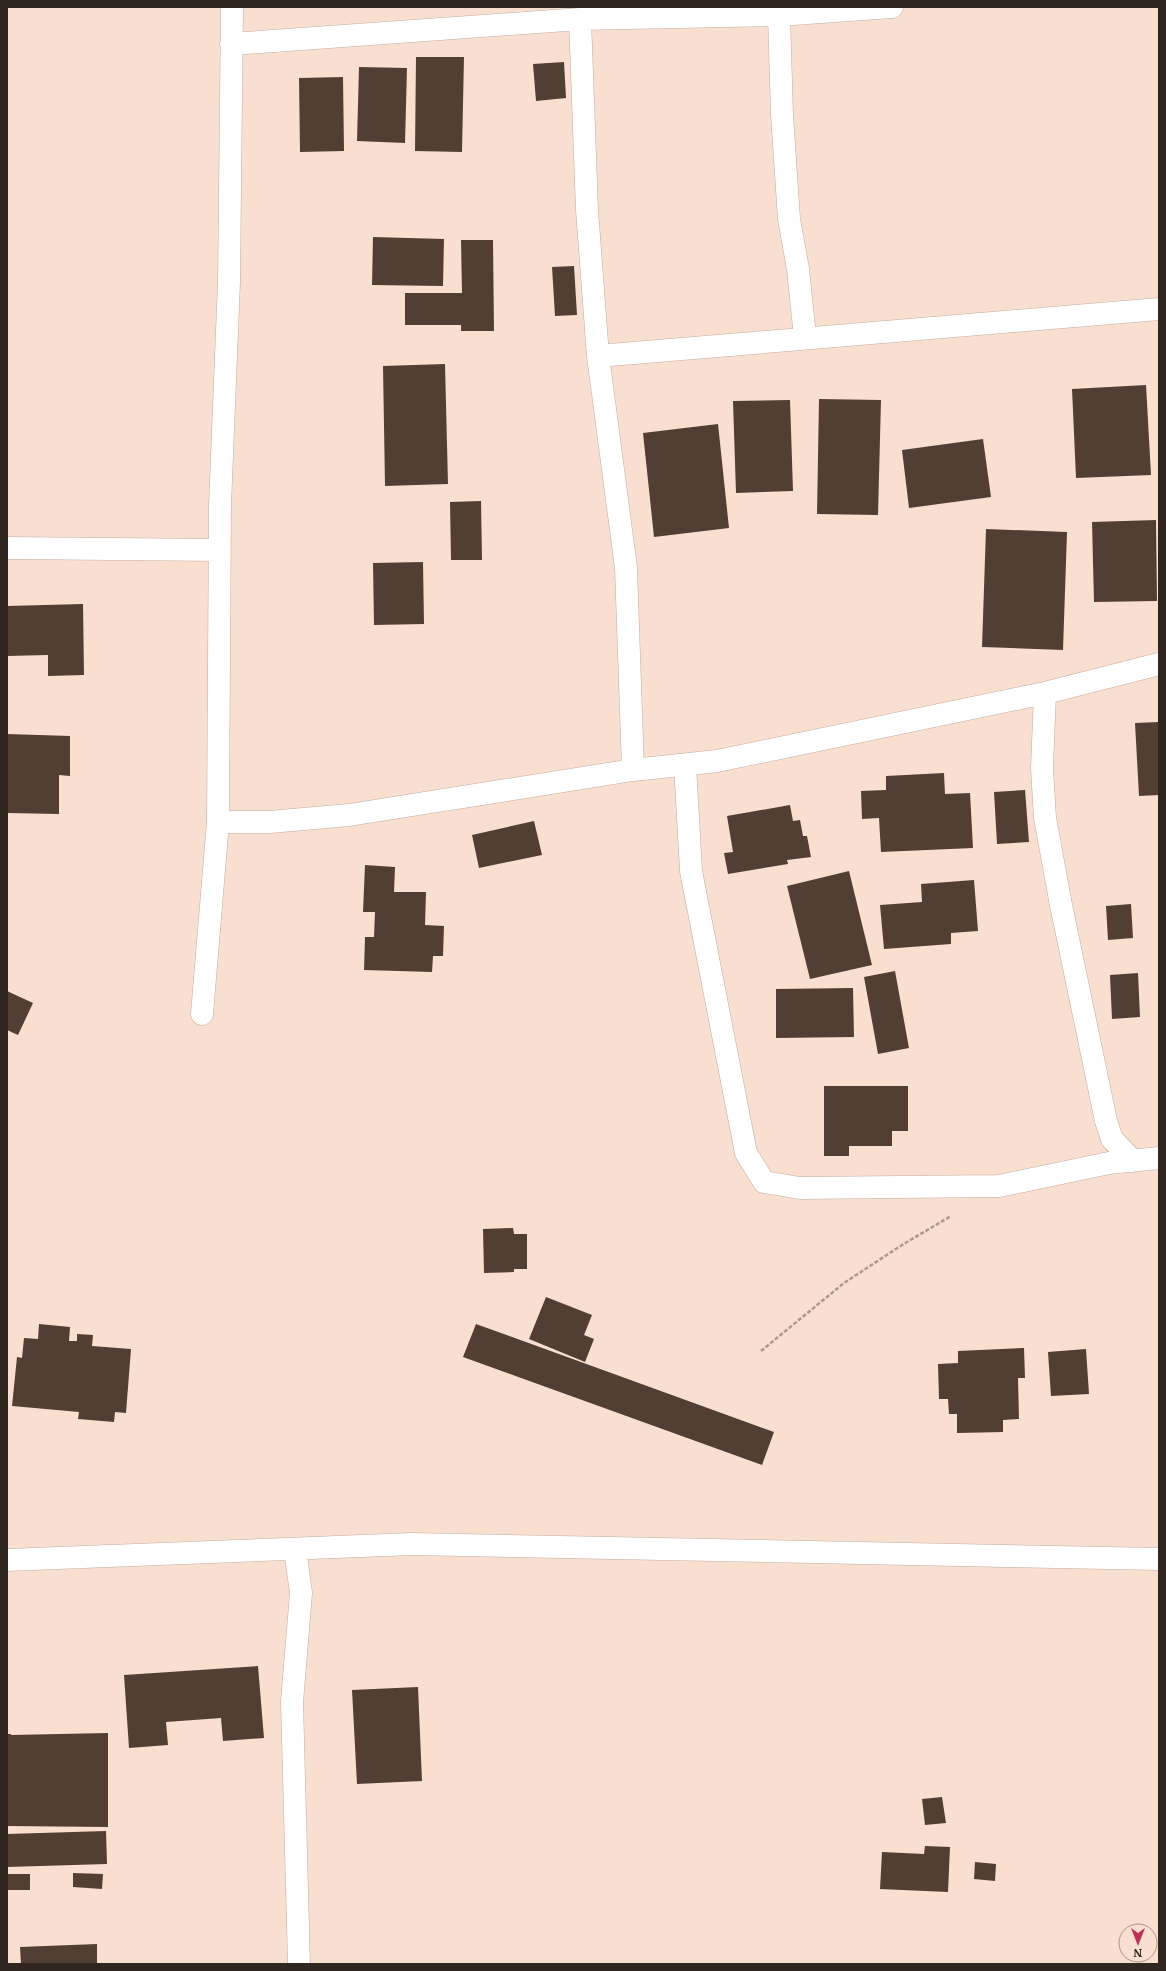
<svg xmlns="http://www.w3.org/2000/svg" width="1166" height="1971" font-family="Merriweather,serif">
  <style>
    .building { fill: #523f33 }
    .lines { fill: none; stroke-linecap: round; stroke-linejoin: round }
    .minor-casing { stroke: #c4ac9e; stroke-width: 23 }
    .path { stroke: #ac998d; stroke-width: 2.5; stroke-dasharray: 4 2; stroke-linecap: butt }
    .minor { stroke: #fff; stroke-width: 22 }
  </style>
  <rect width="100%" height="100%" fill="#f8dfd0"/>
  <path class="building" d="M416 57H464L462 152 415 151Z
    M564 62 566 98 536 101 533 64Z
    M359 67 407 68 405 143 357 141Z
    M343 77 344 151 300 152 299 78Z
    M373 237 444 239 443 286 372 285Z
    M461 240H493L494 331H461V325H405V293H462Z
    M574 266 577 315 555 316 552 267Z
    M445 364 448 484 385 486 383 366Z
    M1146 385 1151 475 1076 478 1072 389Z
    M819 399 881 400 878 515 817 514Z
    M790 400 793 491 736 493 733 401Z
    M718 424 729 528 654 537 643 433Z
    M983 439 991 497 909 508 902 450Z
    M481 501 482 560H451L450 502Z
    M1156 520 1157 601 1094 602 1092 522Z
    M986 529 1067 532 1063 650 982 647Z
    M423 562 424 624 374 625 373 563Z
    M83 604 84 675 48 676V655L7 656V606Z
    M1159 722V795L1139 796 1135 723Z
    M7 734 70 736V776L59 775V814L7 813Z
    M944 773 945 794 970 793 973 848 881 852 879 818 862 819 861 791 886 790V776Z
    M1025 790 1029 842 997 844 994 792Z
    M790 805 793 821 800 820 803 836H807L811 857 787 860 788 864 728 874 724 853 733 852 727 816Z
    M534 821 542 855 479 868 472 835Z
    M365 865 395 867 394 892H426L425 925 444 926 443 956H433L432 972 364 970 365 937H374L375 912H363Z
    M849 871 872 965 810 979 787 886Z
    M974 880 978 931 951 933V944L884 949 880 905 922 902 921 884Z
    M1131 904 1133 938 1108 940 1106 906Z
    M895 971 909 1048 878 1054 864 977Z
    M1138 973 1140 1017 1112 1019 1110 975Z
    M853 988 854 1037 776 1038V989Z
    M7 991 33 1003 18 1035 7 1030Z
    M824 1086H908V1131H892V1146H849V1156H824Z
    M513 1228 514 1234H527V1269H514V1272L484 1273 483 1229Z
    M546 1297 592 1315 584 1335 594 1339 585 1362 529 1339Z
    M39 1324 70 1327 69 1341H77V1334L93 1335 92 1346 131 1349 126 1413 115 1412 114 1422 78 1419 79 1412 12 1406 17 1357 22 1358 24 1338 38 1339Z
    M476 1324 774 1432 762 1465 463 1357Z
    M1024 1348 1025 1378H1018L1019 1419 1003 1420V1432L957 1433V1414H949L948 1399H939L938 1364 958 1363V1351Z
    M1086 1349 1089 1394 1051 1396 1048 1352Z
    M258 1666 264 1738 223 1741 221 1718 166 1722 168 1745 129 1748 124 1675Z
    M418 1687 422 1781 357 1784 352 1690Z
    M108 1733V1827L7 1826V1734H11V1735Z
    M942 1797 946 1823 925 1825 922 1799Z
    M106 1831 107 1864 7 1867V1834Z
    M925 1846 950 1847 948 1892 880 1889 882 1852 924 1854Z
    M975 1862 996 1864 995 1881 974 1879Z
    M73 1873 103 1874 102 1889 73 1887Z
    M7 1874H30V1890H7Z
    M97 1944V1964H21L20 1947Z"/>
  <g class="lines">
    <g class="minor-casing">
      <path id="minor" d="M779 15 782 115 789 219 798 269 805 337
        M580 19 587 210 598 356 626 568 633 770
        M231 44 580 19 779 15 892 7
        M598 356 1159 309
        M7 548 219 550
        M1045 693 1042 768 1045 818 1061 905 1106 1121 1112 1139 1133 1161
        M685 765 691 871 746 1153 764 1182 800 1188 999 1186 1109 1163 1159 1158
        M218 822H270L349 815 633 770 717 761 1045 693 1159 664
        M202 1014 218 822 220 505 229 282 232 7
        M295 1549 301 1593 292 1702 299 1964
        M7 1560 412 1544 1159 1559"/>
    </g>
    <path class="path" d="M761 1351 844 1283 902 1245 951 1216"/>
    <use href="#minor" class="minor"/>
  </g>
  <rect width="1166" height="1971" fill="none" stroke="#2f2620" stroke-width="16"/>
  <g transform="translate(1138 1943) rotate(180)"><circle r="19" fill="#f8dfd0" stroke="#a8958a"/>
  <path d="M0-3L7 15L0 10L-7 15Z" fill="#c03055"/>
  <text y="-6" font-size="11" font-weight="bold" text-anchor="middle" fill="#2f2620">N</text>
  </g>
</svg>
